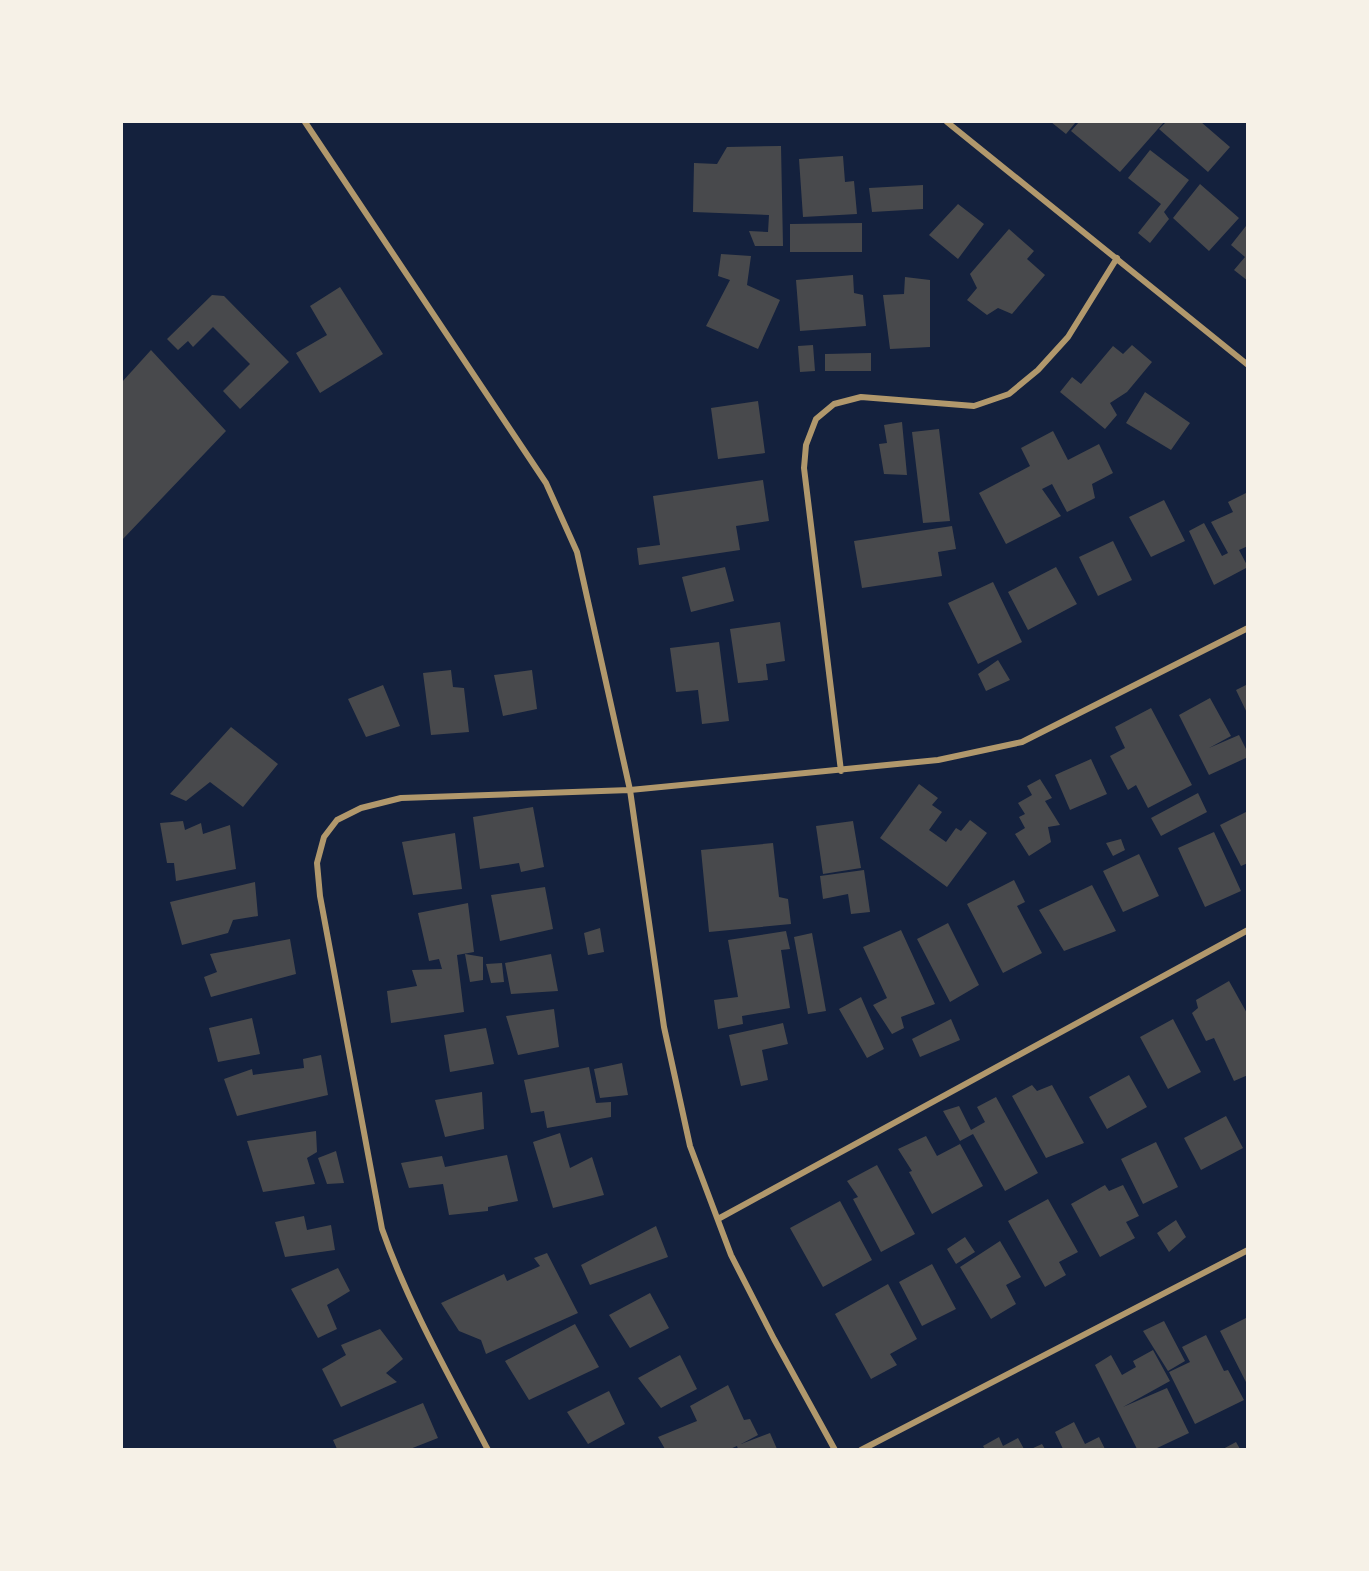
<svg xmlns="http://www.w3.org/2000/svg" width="1369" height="1571" font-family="'Space Grotesk',sans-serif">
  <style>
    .building { fill: #48494c }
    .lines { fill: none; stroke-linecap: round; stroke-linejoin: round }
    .minor { stroke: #b1986c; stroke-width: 6 }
  </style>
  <rect width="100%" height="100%" fill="#14213d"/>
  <path class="building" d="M1051 122H1076L1066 134Z
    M1079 122H1164L1120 172 1071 131Z
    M1166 122H1201L1230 147 1208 172 1159 129Z
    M781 146 783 246H755L749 231 768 232 769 215 693 212 694 163 717 164 727 147Z
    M1150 150 1189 180 1164 212 1169 219 1150 243 1138 233 1161 204 1128 178Z
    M843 156 845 182 854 181 857 214 803 217 799 159Z
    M1200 184 1239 218 1209 251 1173 218Z
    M923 185V209L872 212 869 188Z
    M958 204 984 224 958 259 929 235Z
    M862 223V252H790V224Z
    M1246 226 1248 228V281L1234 270 1245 257 1231 245Z
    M1009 229 1034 251 1027 259 1045 275 1012 314 998 308 987 315 967 300 977 288 970 274Z
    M721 254 751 256 747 285 780 300 758 349 706 326 730 280 718 276Z
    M853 275 854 293 863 295 866 326 800 331 796 280Z
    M905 277 930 280V347L890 349 883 295 904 294Z
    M340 287 383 354 320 393 296 353 327 335 310 306Z
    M212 295 224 296 289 362 240 409 223 391 250 364 213 327 193 347 188 341 178 350 167 339Z
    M813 345 815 371 800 372 798 346Z
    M1132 345 1152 362 1127 392 1110 403 1117 415 1105 429 1060 392 1072 377 1081 384 1113 346 1123 354Z
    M151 350 226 431 122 540V382Z
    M871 353V371H825V354Z
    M1145 392 1190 423 1171 450 1126 423Z
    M758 401 765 453 718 459 711 408Z
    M902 422 907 475 884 474 879 444 887 443 884 425Z
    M939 429 950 521 923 523 912 432Z
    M1053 431 1068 460 1099 444 1113 473 1092 484 1095 498 1067 512 1052 484 1042 489 1061 516 1006 544 979 493 1030 466 1021 448Z
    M763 480 769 521 736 526 740 550 639 565 637 548 660 545 653 496Z
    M1246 493 1248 497V546L1239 550 1248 567 1214 585 1189 531 1204 523 1222 556 1228 553 1211 522 1233 512 1228 502Z
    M1164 500 1185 541 1151 557 1129 517Z
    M952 526 956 549 938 552 942 576 862 588 854 541Z
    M1113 541 1132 580 1098 596 1079 557Z
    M725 567 734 601 691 612 682 577Z
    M1056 567 1077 604 1028 630 1008 592Z
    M993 582 1022 642 978 664 948 603Z
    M780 622 785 661 766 664 768 680 738 683 730 629Z
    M719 642 729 721 702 724 698 690 676 692 670 648Z
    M998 660 1010 680 986 691 978 674Z
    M451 670 453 687 464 688 469 732 431 735 423 673Z
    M532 670 537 709 503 716 494 675Z
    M1248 684V715L1236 690Z
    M383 685 400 726 366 737 348 699Z
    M1210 698 1231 736 1209 748 1239 735 1248 753V757L1209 775 1179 715Z
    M1151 708 1192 785 1148 808 1136 785 1128 790 1110 756 1125 748 1115 727Z
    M231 727 278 764 243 807 210 782 186 801 170 794Z
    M1091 759 1107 794 1070 810 1055 775Z
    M1040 779 1052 798 1045 801 1060 825 1048 827 1051 842 1029 856 1015 834 1025 828 1019 817 1025 814 1018 803 1032 795 1027 786Z
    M919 784 938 798 932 805 942 812 929 830 946 842 956 828 961 831 970 820 987 833 947 887 880 838Z
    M1198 793 1207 812 1161 836 1151 818Z
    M533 807 544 867 521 872 519 863 480 869 473 817Z
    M1248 811V863L1241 866 1220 825Z
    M183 821 185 830 201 823 203 834 230 825 236 869 176 881 174 863H167L160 823Z
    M853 821 861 868 823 874 816 826Z
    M1214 832 1241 891 1205 907 1178 848Z
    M455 833 462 889 413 895 402 842Z
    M1121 839 1125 850 1113 856 1106 843Z
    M773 843 779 897 788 899 791 924 709 932 701 850Z
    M1139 854 1159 896 1123 912 1103 871Z
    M864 870 870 912 851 914 848 894 823 899 820 876Z
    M1014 880 1025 902 1017 906 1042 953 1003 973 967 904Z
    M255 882 258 916 233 920 228 933 182 945 170 902Z
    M1092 885 1116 931 1064 951 1039 910Z
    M545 887 553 929 500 941 491 895Z
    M468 903 474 952 457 955 464 1012 391 1023 387 991 417 986 412 970 442 969 439 959 429 961 418 913Z
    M948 923 979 985 950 1002 917 939Z
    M600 928 604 952 588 955 584 933Z
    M901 930 935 1004 901 1017 904 1028 892 1034 873 1005 887 998 863 947Z
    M786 931 790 949 781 950 790 1008 742 1016 743 1024 718 1029 714 1000 738 997 728 940Z
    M812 933 826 1011 808 1014 794 937Z
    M290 939 296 974 211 997 204 977 217 972 210 954Z
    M465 954 483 957V980L470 982Z
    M551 954 558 991 511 994 505 963Z
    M502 963 504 982 491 983 486 964Z
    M1229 981 1248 1015V1075L1234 1081 1214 1038 1206 1041 1192 1013 1198 1008 1196 1000Z
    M861 997 884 1049 867 1058 839 1009Z
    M554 1009 559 1047 518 1055 506 1016Z
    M252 1018 260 1054 218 1062 209 1028Z
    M951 1019 960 1040 920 1057 912 1039Z
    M1173 1019 1201 1072 1168 1089 1140 1037Z
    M783 1023 788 1044 762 1050 768 1080 741 1086 729 1035Z
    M486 1028 494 1064 450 1072 444 1035Z
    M321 1055 328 1095 237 1116 224 1079 252 1069 253 1075 304 1068 303 1059Z
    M622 1063 628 1095 600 1098 594 1069Z
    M589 1067 596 1103 611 1102V1117L547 1128 544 1111 531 1113 524 1080Z
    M1129 1075 1147 1107 1107 1129 1089 1097Z
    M1032 1085 1037 1091 1052 1085 1084 1143 1046 1158 1012 1096Z
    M482 1092 484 1129 445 1137 435 1100Z
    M996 1097 1038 1173 1005 1191 973 1134 960 1141 943 1111 959 1106 971 1130 985 1122 977 1107Z
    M1226 1116 1243 1148 1201 1170 1184 1138Z
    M316 1131 317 1152 307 1158 315 1184 263 1192 247 1141Z
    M560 1133 570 1168 592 1157 604 1195 553 1208 533 1142Z
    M926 1136 937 1156 960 1144 983 1186 932 1214 909 1172 912 1171 898 1149Z
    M1156 1142 1178 1187 1143 1204 1121 1159Z
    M336 1151 344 1183 327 1184 318 1158Z
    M507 1155 518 1201 488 1207V1211L449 1215 443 1184 409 1188 401 1163 442 1156 445 1167Z
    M877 1165 915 1234 881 1252 853 1199 858 1197 847 1181Z
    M1105 1185 1109 1191 1123 1185 1139 1216 1126 1222 1135 1238 1100 1257 1071 1204Z
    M1048 1199 1078 1252 1059 1262 1066 1275 1045 1287 1008 1221Z
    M840 1201 872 1260 823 1287 790 1228Z
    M304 1216 307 1230 331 1225 335 1250 285 1257 275 1222Z
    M1176 1220 1186 1237 1169 1252 1157 1233Z
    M656 1226 668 1257 590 1285 581 1265Z
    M965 1237 975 1252 956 1264 947 1249Z
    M1000 1241 1021 1277 1006 1285 1016 1304 991 1319 960 1267Z
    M547 1253 578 1313 486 1354 481 1340 459 1331 441 1303 504 1274 507 1281 540 1266 534 1258Z
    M932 1264 956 1309 922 1326 899 1282Z
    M338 1268 350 1291 327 1305 337 1329 318 1338 291 1289Z
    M888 1284 917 1339 890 1354 897 1365 871 1379 835 1314Z
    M650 1293 669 1328 630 1348 609 1315Z
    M1248 1317V1386L1220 1331Z
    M1164 1321 1185 1361 1168 1371 1143 1331Z
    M575 1324 599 1367 529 1400 505 1361Z
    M380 1329 403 1359 386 1373 397 1382 341 1407 322 1369 346 1355 341 1345Z
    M1206 1335 1224 1371 1228 1370 1244 1400 1195 1424 1169 1372 1190 1362 1182 1347Z
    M1153 1350 1170 1381 1123 1407 1167 1388 1189 1433 1155 1449H1137L1095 1365 1111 1355 1122 1375 1136 1367 1133 1361Z
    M680 1355 697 1389 661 1408 638 1378Z
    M728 1385 744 1420 750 1419 758 1435 741 1444 770 1433 777 1449H738L737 1446 730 1449H665L658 1437 697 1421 690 1406Z
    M609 1391 625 1424 588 1444 567 1412Z
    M423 1403 438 1438 410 1449H337L333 1440Z
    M1074 1422 1085 1444 1099 1437 1105 1449H1063L1055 1432Z
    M999 1437 1003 1446 1018 1438 1024 1449H985L983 1446Z
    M1236 1442 1240 1449H1223Z
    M1042 1444 1045 1449H1031Z"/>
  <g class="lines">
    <path class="minor" d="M305 122 546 483 577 552 630 790 664 1027 690 1146 731 1255 774 1339 835 1450
      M947 122 1248 365
      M841 771 804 468 806 445 816 419 834 404 861 397 974 406 1009 394 1038 370 1068 337 1117 258
      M718 1219 1248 930
      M488 1450C450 1377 409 1306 382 1229L320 896 317 863 324 837 337 820 361 808 401 798 630 790 938 760 1022 742 1248 628
      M861 1450 1248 1250"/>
  </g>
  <rect width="1369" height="1571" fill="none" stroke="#f6f1e7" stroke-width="246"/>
</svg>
